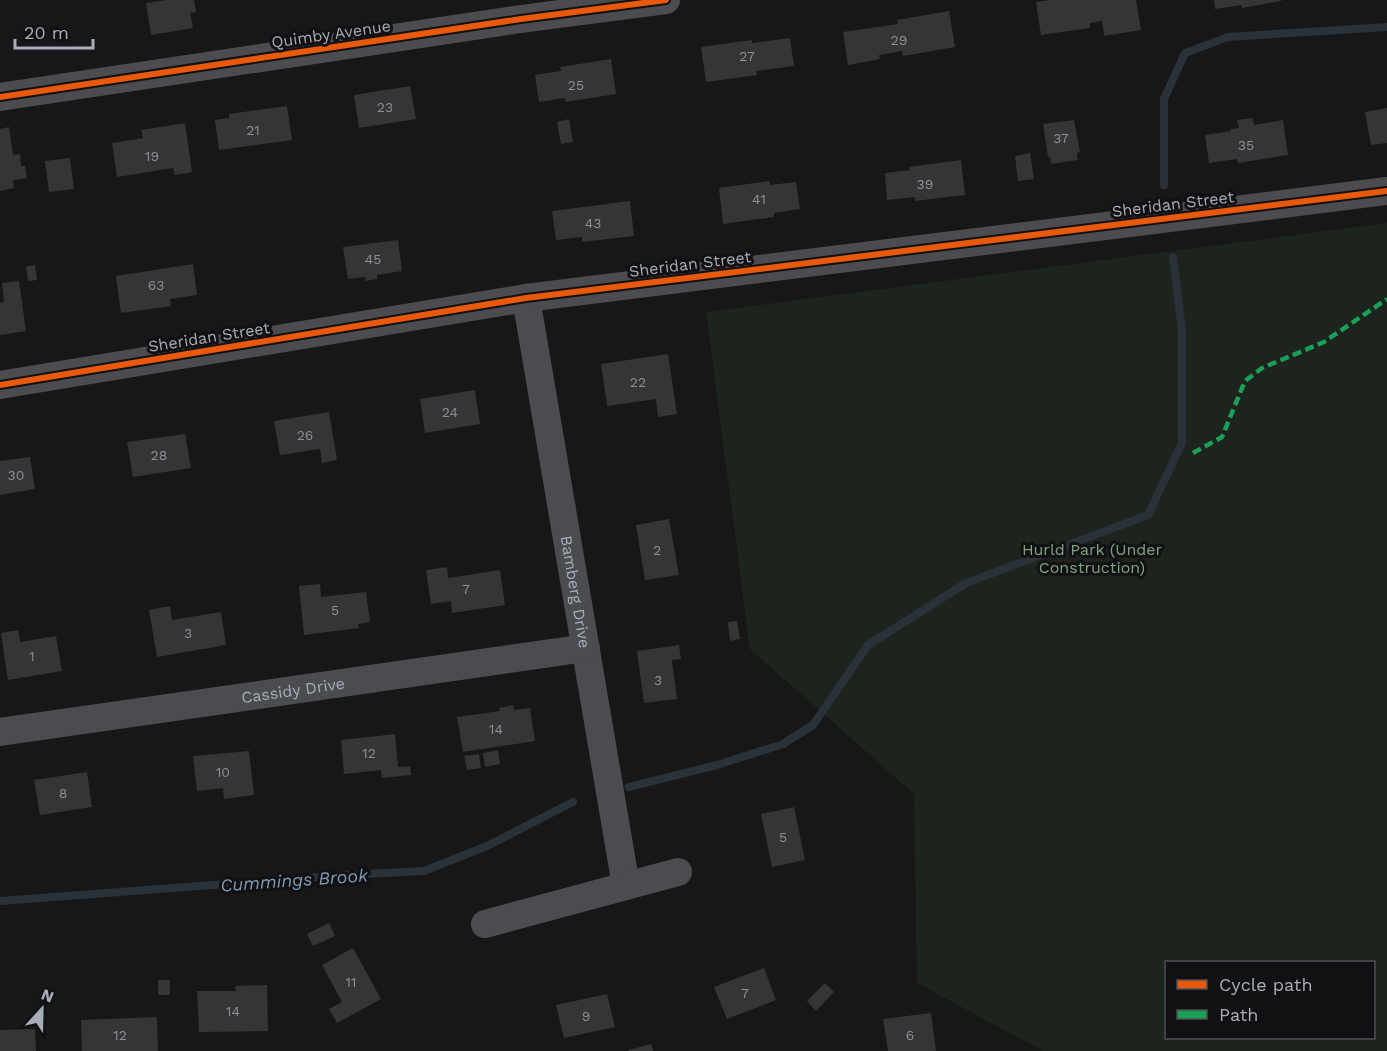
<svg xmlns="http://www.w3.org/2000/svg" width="1387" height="1051" font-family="'Work Sans',sans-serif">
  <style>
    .green { fill: #1d241e; fill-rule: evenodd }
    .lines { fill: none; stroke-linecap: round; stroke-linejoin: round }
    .stream { stroke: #2a3239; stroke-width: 8 }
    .building { fill: #353536 }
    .street { stroke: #4b4c50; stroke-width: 28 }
    .quiet { stroke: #1a9f57; stroke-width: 4.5; stroke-dasharray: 9 4.5; stroke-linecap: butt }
    .cycleway-casing { stroke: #111113; stroke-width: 10 }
    .cycleway { stroke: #e8590c; stroke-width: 6 }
    .labels { text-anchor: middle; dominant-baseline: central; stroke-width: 6; stroke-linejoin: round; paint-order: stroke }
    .number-label { font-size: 14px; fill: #8b8f98 }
    .street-label { font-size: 16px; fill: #a8adb8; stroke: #111113 }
    .park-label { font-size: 16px; fill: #7fa381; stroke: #111113 }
    .water-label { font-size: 18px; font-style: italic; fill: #7f9bb3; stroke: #111113 }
  </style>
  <rect width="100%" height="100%" fill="#171717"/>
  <path class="green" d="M1387 223V1051H1043L917 983 914 794 750 649 706 312ZM1374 962V1038H1166V962Z"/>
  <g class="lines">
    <path class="stream" d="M1164 185V99L1185 53 1228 37 1387 27
      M629 787 717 765 783 744 813 725 868 645 966 583 1148 515 1182 443V330L1173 257
      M0 901 347 875 424 871 487 846 573 802"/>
  </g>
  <path class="building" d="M166 0H194L196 12 190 13 193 28 151 35 146 3Z
    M1050 0H1136L1141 30 1104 36 1102 21 1090 23V28L1041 35 1036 2Z
    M1214 0H1281V1L1242 8 1241 5 1215 9Z
    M949 11 955 47 903 56 902 51 879 55 880 59 848 65 843 32 898 24 897 20Z
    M790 38 794 66 756 71 757 75 706 82 701 47 752 40V43Z
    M611 59 616 94 566 102 565 98 539 102 535 75 561 71 560 67Z
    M410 86 416 119 359 128 354 95Z
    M287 106 292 140 219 150 215 120 229 118V114Z
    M1387 108V143L1371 145 1365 112Z
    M1253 118 1254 125 1283 120 1288 155 1238 163 1237 159 1209 163 1205 135 1231 131V129L1239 128 1237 120Z
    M569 119 573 142 561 144 557 122Z
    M1074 120 1080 152 1077 153 1078 160 1051 164 1050 157H1048L1043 124Z
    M185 123 192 172 175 175 173 168 117 177 112 143 143 138 141 130Z
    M9 127 13 155 20 154 21 166H25L27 178 13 180 14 188 0 191V129Z
    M1030 153 1034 179 1018 181 1015 156Z
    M70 158 74 189 49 192 45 161Z
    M961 160 965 195 915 201V197L887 200 885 173 910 170 909 167Z
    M770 181V185L796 182 800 209 774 213V217L723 224 719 188Z
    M630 201 634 236 582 242V237L556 240 552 211Z
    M398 240 402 271 377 275V279L366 281 365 277 348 279 343 247Z
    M193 264 197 295 170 299 171 306 121 313 116 276Z
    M35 265 37 280 28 281 26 267Z
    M19 281 26 331 0 335V303L4 302 2 283Z
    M668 354 677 414 658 417 656 399 607 406 601 364Z
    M475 390 480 424 425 433 420 399Z
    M329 412 337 460 322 463 320 449 280 455 274 421Z
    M185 434 191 468 133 477 127 442Z
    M30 457 35 489 0 495V461Z
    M669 519 679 575 645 580 636 525Z
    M447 567 448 578 500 570 505 605 452 613 451 601 431 604 426 570Z
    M320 584 321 597 366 592 370 622 358 624 359 628 304 635 299 586Z
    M170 606 172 620 221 612 226 645 157 657 149 610Z
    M737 621 740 639 730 641 728 622Z
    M18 630 20 642 56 636 62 671 8 680 1 633Z
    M679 645 681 659 672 660 677 699 644 703 637 651Z
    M513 705 514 710 530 708 535 741 463 752 457 717 500 711 499 708Z
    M395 734 398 767 410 766 411 775 382 778 381 770 344 774 341 740Z
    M498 750 500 764 485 767 483 753Z
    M249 751 254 795 224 799 223 788 197 791 193 756Z
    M479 754 481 768 467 770 464 756Z
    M87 772 92 807 40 815 34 780Z
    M794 807 805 860 772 867 761 814Z
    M329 923 335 936 313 946 307 934Z
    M353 948 381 999 337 1023 329 1009 342 1002 322 965Z
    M764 968 776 1000 727 1019 714 987Z
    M158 980H170V995H158Z
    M825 983 834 992 816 1011 807 1001Z
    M267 985 268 1031 199 1032 197 991H236L235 986Z
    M607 994 615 1027 564 1038 556 1005Z
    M931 1013 936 1051H888L883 1019Z
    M157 1017 158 1051H82L81 1020Z
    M35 1029 36 1051H0V1030Z
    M651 1044 653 1051H629V1050Z"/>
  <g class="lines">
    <g class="street">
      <path d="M0 97 521 19 666 0"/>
      <path id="s1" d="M526 298 626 886"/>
      <path d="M0 385 526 298 1387 191"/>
      <path id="s2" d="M0 732 586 648"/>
      <path d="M485 924 678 872"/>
    </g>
    <path class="quiet" d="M1193 453 1222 437 1245 381 1262 368 1324 342 1387 299"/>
    <g class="cycleway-casing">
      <path id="cycleway" d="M0 97 521 19 666 0
        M0 385 526 298 1387 191"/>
    </g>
    <use href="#cycleway" class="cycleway"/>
  </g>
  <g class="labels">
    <g class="number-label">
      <text x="899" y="40">29</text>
      <text x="747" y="56">27</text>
      <text x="576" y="85">25</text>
      <text x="385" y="107">23</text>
      <text x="253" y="130">21</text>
      <text x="1061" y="138">37</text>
      <text x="1246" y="145">35</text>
      <text x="152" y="156">19</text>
      <text x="925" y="184">39</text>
      <text x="759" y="199">41</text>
      <text x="593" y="223">43</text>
      <text x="373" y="259">45</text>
      <text x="156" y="285">63</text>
      <text x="638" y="382">22</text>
      <text x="450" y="412">24</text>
      <text x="305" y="435">26</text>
      <text x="159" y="455">28</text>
      <text x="16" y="475">30</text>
      <text x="657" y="550">2</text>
      <text x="466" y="589">7</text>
      <text x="335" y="610">5</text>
      <text x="188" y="633">3</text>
      <text x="32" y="656">1</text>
      <text x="658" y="680">3</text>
      <text x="496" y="729">14</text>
      <text x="369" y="753">12</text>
      <text x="223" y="772">10</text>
      <text x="63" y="793">8</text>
      <text x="783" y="837">5</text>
      <text x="351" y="982">11</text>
      <text x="745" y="993">7</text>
      <text x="233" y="1011">14</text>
      <text x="586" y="1016">9</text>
      <text x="120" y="1035">12</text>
      <text x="910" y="1035">6</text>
    </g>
    <g class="street-label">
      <text transform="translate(331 34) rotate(-8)">Quimby Avenue</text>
      <text transform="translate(1173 204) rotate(-7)">Sheridan Street</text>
      <text transform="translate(690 264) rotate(-7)">Sheridan Street</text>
      <text transform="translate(209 337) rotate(-9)">Sheridan Street</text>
      <text stroke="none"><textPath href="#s1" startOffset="298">Bamberg Drive</textPath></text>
      <text stroke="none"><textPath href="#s2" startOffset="296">Cassidy Drive</textPath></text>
    </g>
    <g class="park-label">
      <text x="1092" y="549">Hurld Park (Under<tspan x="1092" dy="18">Construction)</tspan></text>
    </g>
    <g class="water-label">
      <text transform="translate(294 880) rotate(-4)">Cummings Brook</text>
    </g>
  </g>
  <rect x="1165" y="961" width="210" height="78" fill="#111113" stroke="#4d4f55" stroke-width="1.5"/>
  <rect x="1177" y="980" width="30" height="9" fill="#e8590c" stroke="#4d4f55" stroke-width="1.5"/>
  <text x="1219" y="991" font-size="18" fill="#a8adb8">Cycle path</text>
  <rect x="1177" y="1010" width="30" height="9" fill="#1a9f57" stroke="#4d4f55" stroke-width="1.5"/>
  <text x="1219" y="1021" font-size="18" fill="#a8adb8">Path</text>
  <g transform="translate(42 1009) rotate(22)" stroke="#111113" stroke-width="4.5" paint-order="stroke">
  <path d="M0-4.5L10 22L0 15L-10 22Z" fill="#a8adb8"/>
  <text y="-9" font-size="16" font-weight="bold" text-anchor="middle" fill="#a8adb8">N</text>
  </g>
  <path d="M15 39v9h78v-9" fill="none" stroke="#a8adb8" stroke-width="3"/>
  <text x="24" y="39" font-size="18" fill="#a8adb8" stroke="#111113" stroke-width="4.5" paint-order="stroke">20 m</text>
</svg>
